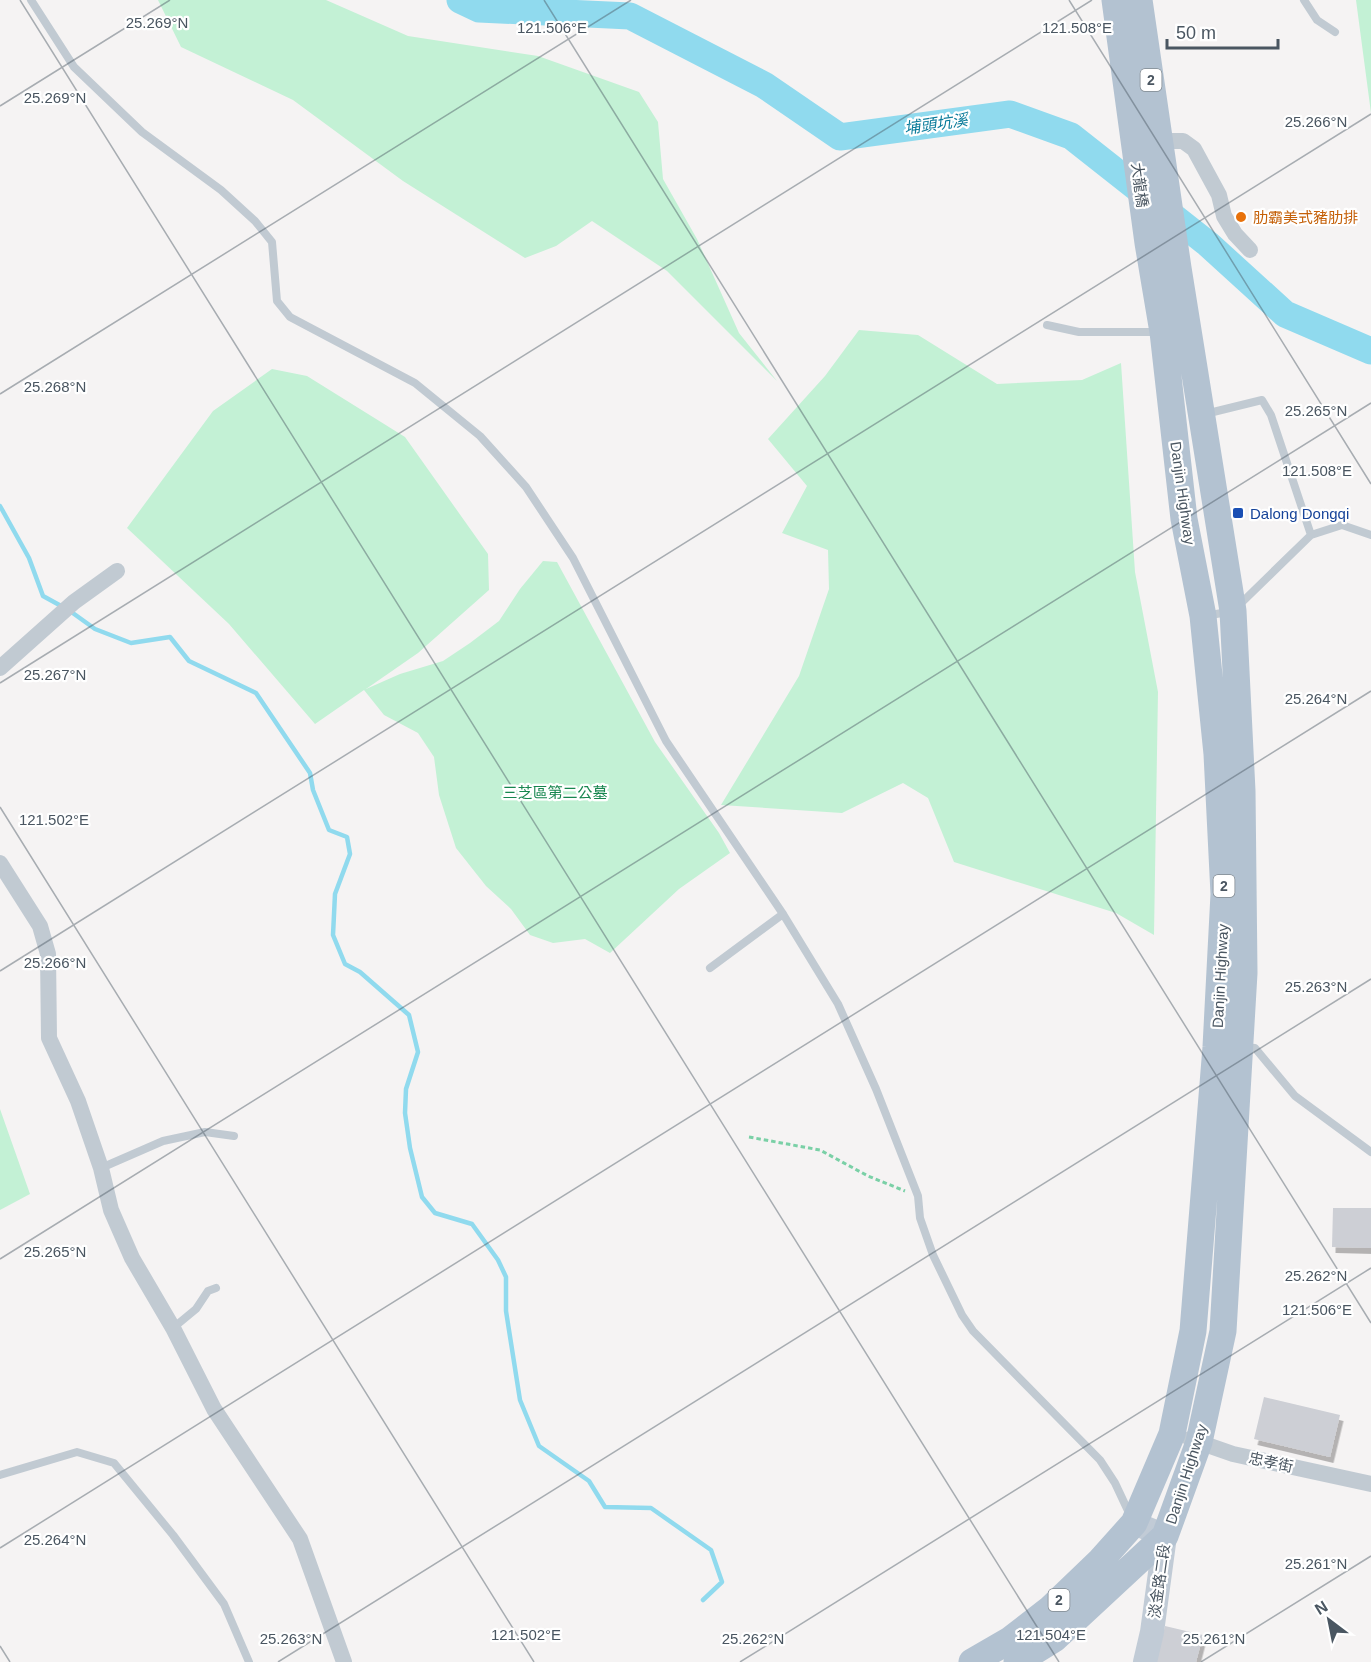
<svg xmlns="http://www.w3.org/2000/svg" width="1371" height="1662" font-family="Arial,'Noto Sans TC',sans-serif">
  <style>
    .green { fill: #c3f1d5 }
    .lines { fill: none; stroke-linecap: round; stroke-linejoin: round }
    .stream { stroke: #90daee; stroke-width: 4.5 }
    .river { stroke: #90daee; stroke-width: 27 }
    .building { fill: #cdcfd5; filter: url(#shadow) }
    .path { stroke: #7ad0a6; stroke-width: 3; stroke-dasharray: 4.5 3; stroke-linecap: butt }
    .lane { stroke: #c1cad2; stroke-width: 8 }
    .street { stroke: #c1cad2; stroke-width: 16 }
    .secondary { stroke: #c1cbd6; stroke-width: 24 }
    .primary { stroke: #b3c2d1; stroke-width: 27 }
    .ticks { fill: none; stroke: #4a5661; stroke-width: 1.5; stroke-opacity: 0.45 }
    .food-dot { fill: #e8710a; stroke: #fff; stroke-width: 2 }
    .transit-dot { fill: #1a4fb4; stroke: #fff; stroke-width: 2 }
    .labels { text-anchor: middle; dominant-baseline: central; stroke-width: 4.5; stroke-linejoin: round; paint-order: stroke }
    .shield { fill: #fff; stroke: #808990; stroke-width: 1.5 }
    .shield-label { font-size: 14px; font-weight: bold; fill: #4a5661 }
    .street-label { font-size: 15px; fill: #4a5661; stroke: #fff }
    .food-label { font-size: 15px; fill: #c56008; stroke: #fff; text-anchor: start }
    .transit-label { font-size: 15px; fill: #164399; stroke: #fff; text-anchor: start }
    .park-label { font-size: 15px; fill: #17864f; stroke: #fff }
    .water-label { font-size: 16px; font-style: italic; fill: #0c7c9b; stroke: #fff }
    .ticks-label { font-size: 15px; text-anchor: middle; fill: #4a5661; stroke: #fff; stroke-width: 4.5; stroke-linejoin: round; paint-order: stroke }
  </style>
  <defs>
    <filter id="shadow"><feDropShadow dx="3.5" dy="6" stdDeviation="0" flood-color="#0004"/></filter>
  </defs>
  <rect width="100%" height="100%" fill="#f5f3f3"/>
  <path class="green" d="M158 0H326L408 36 538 56 639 92 658 122 663 179 697 239 739 333 777 381 667 271 592 221 556 246 525 258 403 181 293 100 181 47Z
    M1356 0H1371V113Z
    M859 330 918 335 997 384 1082 380 1121 363 1135 572 1158 692 1154 935 1116 913 954 862 928 798 903 783 842 813 721 805 799 676 829 589 828 550 782 533 807 486 768 439 825 376Z
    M272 369 307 376 405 437 488 554 489 590 418 653 366 689 400 674 443 661 470 643 499 621 520 589 543 561 557 562 655 742 719 833 730 853 679 889 610 953 585 939 553 943 530 935 511 909 486 886 456 848 439 795 434 757 418 733 384 715 364 690 315 724 229 624 127 528 213 411Z
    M0 1109 30 1194 0 1210Z"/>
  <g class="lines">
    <path class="stream" d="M0 506 29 558 43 596 63 607
      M70 611 95 629 131 643 170 637 189 661 256 693 310 773 313 790 329 830 347 837 350 854 335 894 333 935 345 964 360 972 409 1015 418 1052 406 1089 405 1113 410 1148 422 1197 435 1213 472 1224 498 1260 506 1277V1311L520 1400 539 1446 589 1481 605 1507 651 1508 711 1550 722 1582 703 1600"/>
    <path class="river" d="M460 0 479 9 630 16 764 85 840 137 1010 114 1071 136 1208 244 1285 314 1371 351"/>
  </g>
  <path class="building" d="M1333 1208H1371V1248L1332 1247Z
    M1264 1397 1340 1415 1330 1457 1254 1439Z
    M1165 1626 1203 1635 1196 1662H1156Z"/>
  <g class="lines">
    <path class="path" d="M749 1137 820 1150 868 1176 905 1191"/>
    <path class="lane" d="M31 0 74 67 142 132 221 190 255 221 272 242 277 301 290 317 415 383 480 436 526 487 573 558 666 741 783 914 838 1004 876 1089 918 1196 920 1218 933 1255 962 1315 973 1331 1100 1460 1115 1483 1130 1515
      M1304 0 1317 20 1335 32
      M1047 325 1079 332H1160
      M1205 414 1262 400 1271 415 1311 535
      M1205 616 1233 611 1311 535 1342 525 1371 535
      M710 968 783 914
      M1244 1047 1255 1048 1295 1096 1371 1152
      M101 1168 163 1141 205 1132 234 1136
      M173 1328 196 1309 208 1291 216 1288
      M0 1475 77 1452 114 1463 173 1535 224 1604 249 1662"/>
    <path class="street" d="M1160 141H1183L1194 149 1219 195 1224 216 1235 234 1250 250
      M0 668 74 602 117 571
      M0 863 40 926 48 954 49 1038 78 1101 101 1168 111 1210 132 1258 173 1328 214 1409 300 1539 344 1662
      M1190 1439 1233 1454 1371 1484"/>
    <path class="secondary" d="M1134 1523 1165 1536 1152 1632 1145 1662"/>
    <path class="primary" d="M972 1662 1010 1640 1050 1609 1100 1561 1134 1523 1172 1434 1193 1331 1216 1047 1224 894 1217 754 1203 616 1184 519 1163 332 1148 243 1115 0
      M1017 1662 1054 1639 1165 1536 1199 1442 1223 1331 1244 973 1242 791 1233 611 1178 268 1139 0"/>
  </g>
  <path class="ticks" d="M20 0 1059 1662M544 0 1371 1323M1069 0 1371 484M0 106 170 0M0 394 631 0M0 683 1092 0M0 807 534 1662M0 971 1371 114M0 1259 1371 403M0 1548 1371 691M0 1646 10 1662M278 1662 1371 979M740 1662 1371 1268M1201 1662 1371 1556"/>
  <circle class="food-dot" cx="1241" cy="217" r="6"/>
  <rect class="transit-dot" x="1232" y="507" width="12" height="12" rx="3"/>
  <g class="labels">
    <g class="shield">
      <rect x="1140.5" y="69" width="21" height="22" rx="4.5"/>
      <rect x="1213.5" y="875" width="21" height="22" rx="4.5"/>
      <rect x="1048.5" y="1589" width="21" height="22" rx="4.5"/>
    </g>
    <g class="shield-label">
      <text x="1151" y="80">2</text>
      <text x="1224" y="886">2</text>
      <text x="1059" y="1600">2</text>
    </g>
    <g class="street-label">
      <text transform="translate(1140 185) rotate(82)">大龍橋</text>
      <text transform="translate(1183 493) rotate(82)">Danjin Highway</text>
      <text transform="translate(1220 976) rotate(-87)">Danjin Highway</text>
      <text transform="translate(1271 1462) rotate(12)">忠孝街</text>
      <text transform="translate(1186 1474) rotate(-72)">Danjin Highway</text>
      <text transform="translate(1159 1581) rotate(-82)">淡金路二段</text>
    </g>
    <g class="food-label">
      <text x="1253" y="217">肋霸美式豬肋排</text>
    </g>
    <g class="transit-label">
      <text x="1250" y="513">Dalong Dongqi</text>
    </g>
    <g class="park-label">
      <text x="555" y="792">三芝區第二公墓</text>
    </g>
    <g class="water-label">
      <text transform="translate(936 124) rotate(-8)">埔頭坑溪</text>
    </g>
  </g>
  <g class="ticks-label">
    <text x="157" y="28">25.269°N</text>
    <text x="552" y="33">121.506°E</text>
    <text x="1077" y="33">121.508°E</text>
    <text x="55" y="103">25.269°N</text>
    <text x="1316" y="127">25.266°N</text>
    <text x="55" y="392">25.268°N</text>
    <text x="1316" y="416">25.265°N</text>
    <text x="1317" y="476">121.508°E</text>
    <text x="55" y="680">25.267°N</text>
    <text x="1316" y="704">25.264°N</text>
    <text x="54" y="825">121.502°E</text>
    <text x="55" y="968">25.266°N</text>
    <text x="1316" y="992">25.263°N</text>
    <text x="55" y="1257">25.265°N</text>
    <text x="1316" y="1281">25.262°N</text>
    <text x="1317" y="1315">121.506°E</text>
    <text x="55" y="1545">25.264°N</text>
    <text x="1316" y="1569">25.261°N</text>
    <text x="526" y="1640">121.502°E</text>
    <text x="1051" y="1640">121.504°E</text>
    <text x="291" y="1644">25.263°N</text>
    <text x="753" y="1644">25.262°N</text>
    <text x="1214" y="1644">25.261°N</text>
  </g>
  <g transform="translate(1329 1620) rotate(328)" stroke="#ffffff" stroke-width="4.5" paint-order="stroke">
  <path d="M0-4.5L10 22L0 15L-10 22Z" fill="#4a5661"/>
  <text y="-9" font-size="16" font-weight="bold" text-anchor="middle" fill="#4a5661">N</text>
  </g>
  <path d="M1167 39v9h111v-9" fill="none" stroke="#4a5661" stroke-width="3"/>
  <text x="1176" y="39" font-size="18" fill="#4a5661" stroke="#ffffff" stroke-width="4.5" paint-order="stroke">50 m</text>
</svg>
